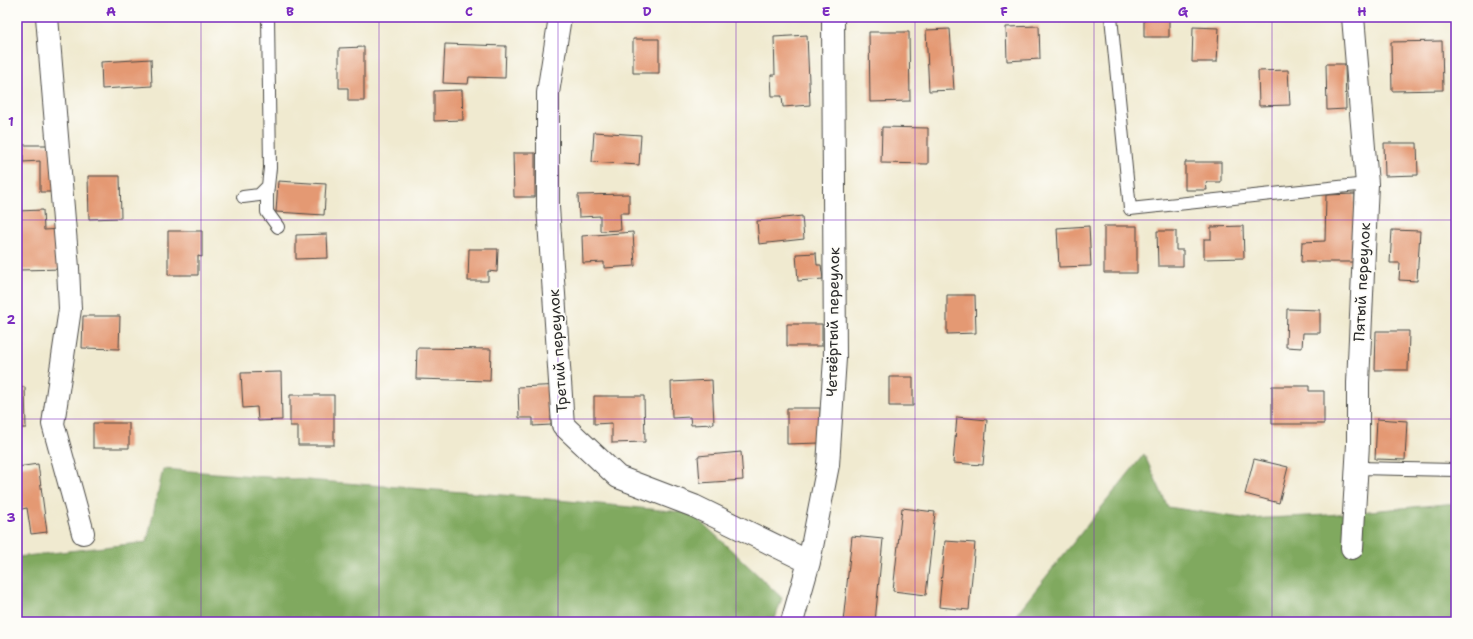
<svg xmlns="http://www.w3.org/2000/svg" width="1473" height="639" font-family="'Shantell Sans',sans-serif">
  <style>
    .forest { fill: #80a95f; stroke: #566a45 }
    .building { fill: #e49973 }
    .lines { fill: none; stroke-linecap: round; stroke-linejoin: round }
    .lane-casing { stroke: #494844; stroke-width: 14 }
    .street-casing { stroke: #494844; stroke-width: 24 }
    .lane { stroke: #fff; stroke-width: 12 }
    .street { stroke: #fff; stroke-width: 22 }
    .grid { fill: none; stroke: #7b2cbf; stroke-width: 1; stroke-opacity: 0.55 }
    .labels { text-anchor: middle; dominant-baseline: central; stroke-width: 3.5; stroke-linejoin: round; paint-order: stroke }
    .street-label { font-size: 15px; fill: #2b2b2b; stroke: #fdfcf7 }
    .neatline { fill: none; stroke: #7b2cbf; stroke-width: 1.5 }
    .grid-label { font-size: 13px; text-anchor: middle; font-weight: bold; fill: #7b2cbf }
  </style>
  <rect width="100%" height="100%" fill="#fdfcf7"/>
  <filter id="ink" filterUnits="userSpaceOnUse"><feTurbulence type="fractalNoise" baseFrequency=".025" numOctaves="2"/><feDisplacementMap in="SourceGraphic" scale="8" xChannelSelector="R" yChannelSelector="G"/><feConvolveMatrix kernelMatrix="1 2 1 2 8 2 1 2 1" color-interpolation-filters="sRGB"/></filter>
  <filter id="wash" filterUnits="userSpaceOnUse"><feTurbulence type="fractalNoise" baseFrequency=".012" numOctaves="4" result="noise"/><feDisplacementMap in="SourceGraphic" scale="16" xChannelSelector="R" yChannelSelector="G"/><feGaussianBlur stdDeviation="0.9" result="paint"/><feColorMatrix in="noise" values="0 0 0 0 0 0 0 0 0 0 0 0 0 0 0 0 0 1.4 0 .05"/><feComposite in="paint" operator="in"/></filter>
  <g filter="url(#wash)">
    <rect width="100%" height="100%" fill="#f0ead0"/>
    <path class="forest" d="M1144 454 1168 507 1248 519 1327 515 1456 503V622H1010Z
      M163 469 527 497 692 513 782 598 774 622H17V557L147 542Z"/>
    <g id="blocks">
      <path class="building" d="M1144 17H1169V37H1144Z
        M1039 26 1040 59 1007 61 1006 27Z
        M1193 27 1219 28 1217 62H1192Z
        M950 29 954 90 929 91 926 30Z
        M869 32H909L910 101 870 102Z
        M807 35 810 105 783 107 782 96H772L771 75H775L774 37Z
        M633 39H659V73H633Z
        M1442 41 1443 90 1392 91 1391 42Z
        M445 44 506 46 505 78 469 77 468 84 443 83Z
        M364 47V101H348V88H339V48Z
        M151 59 152 86 102 89 101 62Z
        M1326 64H1345L1346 109 1327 110Z
        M1288 70 1290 105 1259 106 1258 71Z
        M462 90 463 120 434 121V91Z
        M882 127 928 128V164L881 163Z
        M594 132 641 135 639 165 592 162Z
        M1384 143H1417L1418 175 1385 176Z
        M23 145H58L59 192H40V161L23 162Z
        M513 153H535V197H514Z
        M1185 162H1221V182H1206L1207 190H1185Z
        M88 176H120L121 218 89 219Z
        M278 181 326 184 324 215 276 212Z
        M629 194V213H620L621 230 600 231V216L579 217 578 195Z
        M1355 194V262H1301L1302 242 1325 241 1326 195Z
        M43 210 44 230 63 229 64 269 19 270 17 211Z
        M802 216 804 239 759 244 757 221Z
        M1089 226 1091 266 1059 267 1057 228Z
        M1104 226H1137V273H1104Z
        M1243 226 1244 258 1204 259V239H1211V227Z
        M1392 230 1420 231 1417 281 1399 280 1400 263H1390Z
        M168 231H202V257L198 256V275H168Z
        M1157 231H1176V250H1183V266H1158Z
        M633 232 635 266 604 268V262L583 263 582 236Z
        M327 234 328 258 296 259V235Z
        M469 249H498L497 272 488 271V281H468Z
        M816 253 817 265H821L823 279 798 281 796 254Z
        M947 295H975L976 333 947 334Z
        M1287 309 1320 310V333H1303L1302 348 1286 347Z
        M83 316H120L119 349 82 348Z
        M787 324H822V346H787Z
        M1376 331H1409L1408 370H1375Z
        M417 348 491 349 490 381 416 379Z
        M281 372 282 420 258 421 257 407 243 408 241 373Z
        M889 377H913V406H889Z
        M712 380 714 424 691 425 690 417 672 418 671 382Z
        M563 385 564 416H551V425L533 426V418H519L518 387Z
        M1272 386H1309V391H1324V424H1272Z
        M25 387 26 428H17V388Z
        M290 395H334V445H298V426H290Z
        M594 396H644L645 442 612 443V423L594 424Z
        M787 408H820V443L787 444Z
        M957 417 987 420 983 465 953 463Z
        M1377 419 1407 421 1405 460 1375 459Z
        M93 423H129V448H93Z
        M741 452 743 480 700 483 698 456Z
        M1254 459 1288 467 1279 503 1245 494Z
        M38 464 47 532 31 534 27 508 17 510V467Z
        M902 508 935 512 926 595 893 591Z
        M852 536 883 539 875 622H843Z
        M945 541 975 543 969 610 939 607Z"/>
    </g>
  </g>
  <g filter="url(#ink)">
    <use href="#blocks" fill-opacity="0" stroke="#494844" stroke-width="1"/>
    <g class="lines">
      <g class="lane-casing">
        <path id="lane" d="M268 17 270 168 267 195V212L278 227
          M1111 17 1130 209 1367 184
          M243 197 259 195 268 186
          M1356 468 1456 470"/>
      </g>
      <g class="street-casing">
        <path id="street" d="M47 17 68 268 70 309 53 424 83 533
          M560 17 548 93V207L563 425 618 477 694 506 809 562
          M1352 548 1358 444V383L1367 184 1353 17
          M792 622 809 562 828 465 835 358 833 17"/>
      </g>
      <use href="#lane" class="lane"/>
      <use href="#street" class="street"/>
    </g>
  </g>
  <path class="grid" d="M201 17V622M379 17V622M558 17V622M736 17V622M915 17V622M1094 17V622M1272 17V622M17 220H1456M17 419H1456"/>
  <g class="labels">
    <g class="street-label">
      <text transform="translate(1362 282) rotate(-87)">Пятый переулок</text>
      <text transform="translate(833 322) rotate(-89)">Четвёртый переулок</text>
      <text transform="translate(558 351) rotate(-94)">Третий переулок</text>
    </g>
  </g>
  <rect width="1473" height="639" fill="none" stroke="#fdfcf7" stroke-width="44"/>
  <rect x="22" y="22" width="1429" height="595" class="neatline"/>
  <g class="grid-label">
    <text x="111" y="16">A</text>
    <text x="290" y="16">B</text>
    <text x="469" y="16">C</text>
    <text x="647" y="16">D</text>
    <text x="826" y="16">E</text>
    <text x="1004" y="16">F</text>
    <text x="1183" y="16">G</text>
    <text x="1362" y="16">H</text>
    <text x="11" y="126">1</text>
    <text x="11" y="324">2</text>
    <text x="11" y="522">3</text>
  </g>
</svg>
